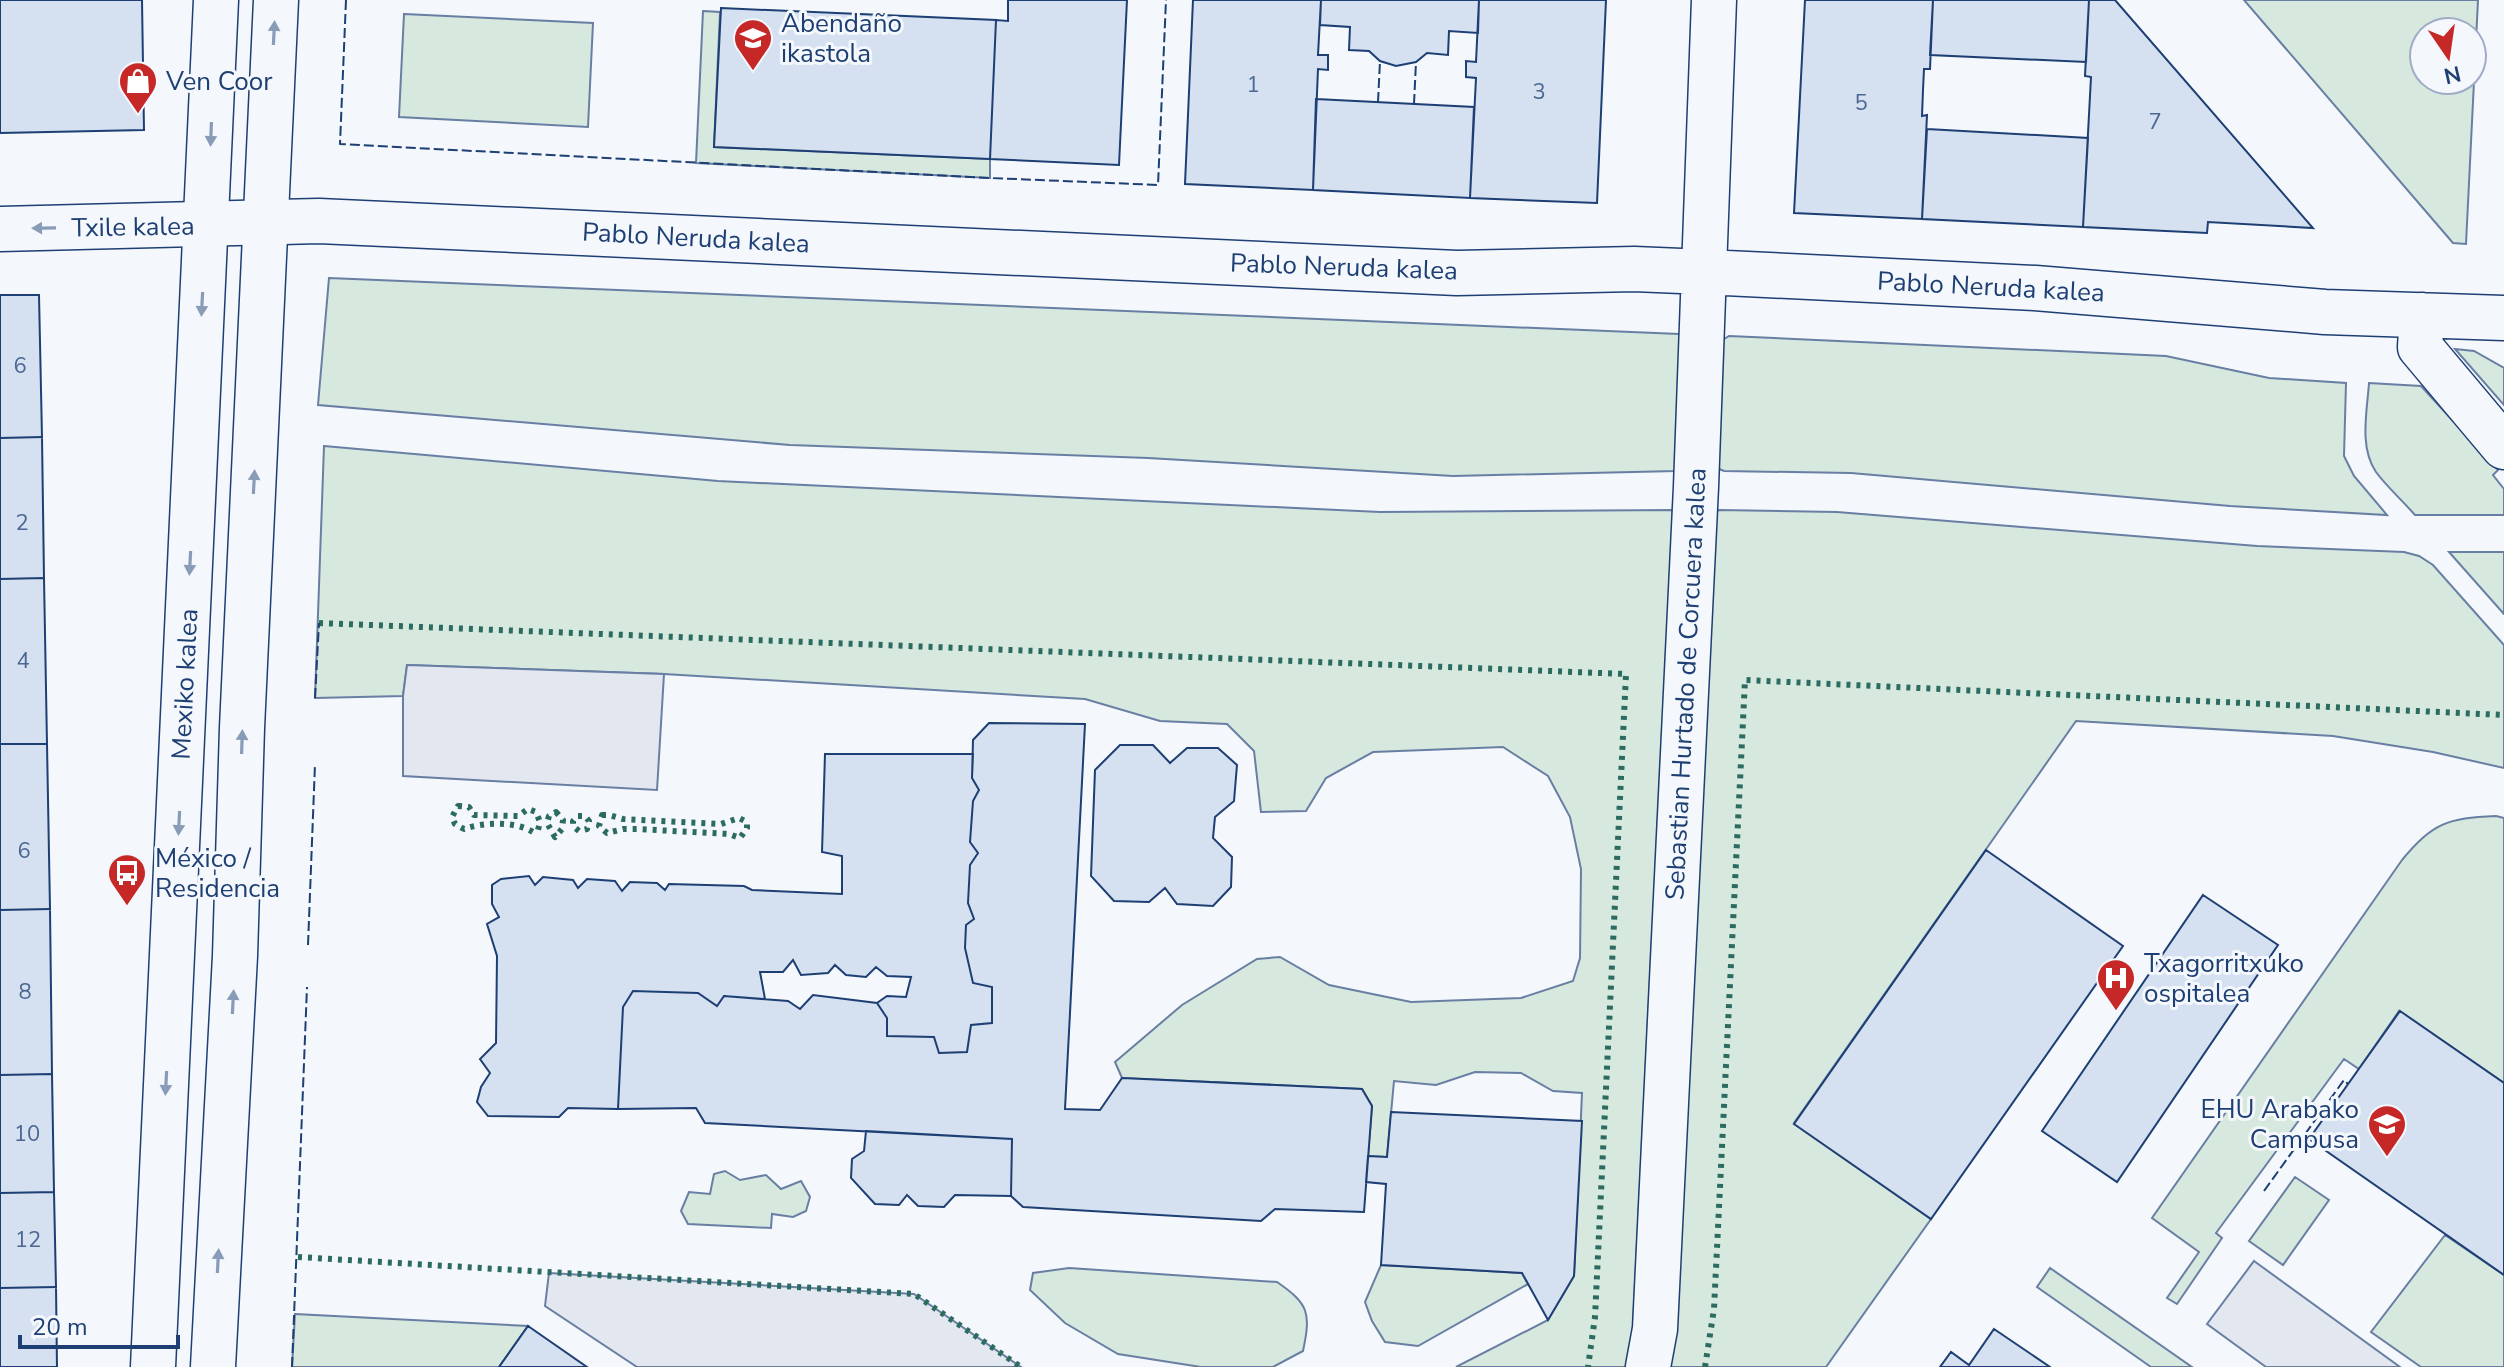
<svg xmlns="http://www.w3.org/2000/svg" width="2504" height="1367" font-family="'Nunito Sans',sans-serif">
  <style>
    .green { fill: #d7e8df; stroke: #687fa3; stroke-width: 2; fill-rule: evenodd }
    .parking { fill: #e3e8f0; stroke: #687fa3; stroke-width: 2 }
    .building { fill: #d5e0f0; stroke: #1d3f73; stroke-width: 2 }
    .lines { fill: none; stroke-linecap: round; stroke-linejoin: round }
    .street-casing { stroke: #1d3f73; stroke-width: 47 }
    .secondary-casing { stroke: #1d3f73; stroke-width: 47 }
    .street { stroke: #f4f7fb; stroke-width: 44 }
    .secondary { stroke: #f4f7fb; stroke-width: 44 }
    .hedge { stroke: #2c6c60; stroke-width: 6; stroke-dasharray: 4 6; stroke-linecap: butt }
    .fence { stroke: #1d3f73; stroke-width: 2; stroke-dasharray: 10 4; stroke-linecap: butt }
    .oneway { fill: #889bb7 }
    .labels { text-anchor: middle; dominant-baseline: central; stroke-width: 6; stroke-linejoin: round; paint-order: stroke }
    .number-label { font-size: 22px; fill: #4b6792 }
    .poi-label { font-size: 26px; fill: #1d3f73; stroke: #f4f7fb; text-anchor: start }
    .street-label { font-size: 26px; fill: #1d3f73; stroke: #f4f7fb }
  </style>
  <rect width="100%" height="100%" fill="#f4f7fb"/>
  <path class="green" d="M2244 0H2478L2466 244 2453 243ZM2424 32H2472V80H2424Z
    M703 11 720 12 714 147 990 159V178L696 163Z
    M404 14 593 23 588 127 399 117Z
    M329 278 1679 334 1683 335 1676 471 1453 476 1148 458 790 445 318 405Z
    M1729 336 2166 356 2269 378 2346 383 2344 456 2354 476 2387 515 2230 506 1851 473 1724 471 1717 468 1721 341Z
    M2455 349 2474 351 2504 368V405Z
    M2369 383 2421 386 2498 470 2493 475 2504 489V515H2415C2403 501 2387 487 2376 472 2359 447 2367 412 2369 383Z
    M324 446 718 481 1380 512 1673 510 1631 1367H1456L1548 1320 1574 1276 1582 1093 1553 1091 1521 1073 1475 1072 1436 1085 1394 1081 1387 1157 1368 1156 1372 1106 1362 1089 1122 1078 1115 1062 1182 1005 1257 959 1280 957 1329 985 1411 1002 1521 998 1573 981 1580 958 1581 869 1570 817 1548 776 1503 747 1373 752 1326 778 1306 811 1261 812 1254 751 1227 724 1160 721 1085 699 664 674 407 665 403 696 315 698Z
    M1719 510 1837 512 2257 546 2404 552 2419 556 2433 565 2504 645V768L2433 752 2333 736 2076 721 1794 1123 1931 1219 1826 1367H1663L1715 512Z
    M2449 552H2504V615V614Z
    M2496 816 2504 818V1083L2399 1011 2359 1069 2344 1059 2216 1233 2222 1238 2177 1304 2167 1298 2199 1252 2152 1218 2402 860C2433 823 2447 818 2496 816Z
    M725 1171 740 1180 766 1175 781 1189 801 1181 810 1197 806 1211 793 1217 772 1214 771 1228 688 1224 681 1211 689 1192 710 1194 714 1174Z
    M2295 1177 2329 1200 2283 1265 2249 1241Z
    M2445 1235 2504 1275V1367H2421L2371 1332Z
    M1381 1265 1522 1273 1528 1284 1418 1346 1385 1342 1372 1321 1365 1302Z
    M1069 1268 1277 1282C1309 1304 1311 1313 1303 1351L1273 1367H1201L1118 1354 1065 1323 1030 1290 1033 1273Z
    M2050 1268 2192 1367H2151L2037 1287Z
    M295 1314 528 1326 499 1367H292Z"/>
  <path class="parking" d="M407 665 664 674 657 790 403 776V696Z
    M2254 1261 2400 1367H2266L2207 1324Z
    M549 1273 914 1294 1021 1367H637L545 1306Z"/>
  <path class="building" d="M0 0H142L144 130 0 133Z
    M1008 0H1127L1119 165 990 159 996 20 1008 21Z
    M1193 0H1321L1318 55H1328V70L1318 69 1313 190 1185 184Z
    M1321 0H1479L1478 33 1449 31 1448 55 1427 53 1416 62 1396 66 1380 61 1369 51 1349 50 1350 27 1320 25Z
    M1479 0H1606L1597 203 1470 198 1476 78 1466 77V61L1476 62Z
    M1805 0H1933L1930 69H1924L1923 90 1922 116 1927 115 1922 219 1794 213Z
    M1933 0H2089L2086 62 1930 55Z
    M2089 0H2115L2313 228 2208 222 2207 233 2083 227 2091 77 2085 76Z
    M721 8 996 20 990 159 714 147Z
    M1316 99 1474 107 1470 198 1313 190Z
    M1927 129 2088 138 2083 227 1922 219Z
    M0 295H39L42 437 0 438Z
    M42 437 44 578 0 579V438Z
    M44 578 47 744H0V579Z
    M989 723 1085 724 1065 1109 1100 1110 1122 1078 1362 1089 1372 1106 1364 1212 1275 1209 1261 1221 1023 1207 1011 1196 1012 1139 705 1123 696 1108 618 1109 623 1007 633 991 698 993 717 1006 724 996 788 1001 800 1009 813 995 877 1003 887 1018V1036L934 1037 939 1053 967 1052 971 1025 992 1023V987L973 983 965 948 966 925 974 919 968 903 970 865 978 853 970 842 973 801 979 790 972 778 973 740Z
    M0 744H47L50 909 0 910Z
    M1120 745H1153L1170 763 1187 748H1218L1237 765 1234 801 1215 817 1213 838 1232 857 1231 887 1213 906 1177 904 1165 888 1149 902 1114 901 1091 876 1095 770Z
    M825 754H973L972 778 979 790 973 801 970 842 978 853 970 865 968 903 974 919 966 925 965 948 973 983 992 987V1023L971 1025 967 1052 939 1053 934 1037 887 1036V1018L877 1003 887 996 906 997 911 977 887 976 876 967 866 977 846 975 835 965 828 973 801 975 793 960 783 972H760L765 999 724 996 717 1006 698 993 633 991 623 1007 618 1109 568 1108 559 1117 488 1116 477 1102 481 1087 490 1073 480 1059 496 1043 497 956 487 924 499 917 492 904V885L501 879 529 876 535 885 543 877 573 880 578 888 587 879 615 881 622 891 630 882 657 883 665 890 669 884 744 886 752 890 842 894V856L822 852Z
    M1986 850 2123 946 1931 1219 1794 1124Z
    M2203 895 2278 945 2117 1182 2042 1131Z
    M50 909 52 1074 0 1075V910Z
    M2400 1011 2504 1083V1275L2309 1139Z
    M52 1074 54 1192 0 1193V1075Z
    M1391 1112 1582 1121 1574 1276 1548 1320 1522 1273 1381 1265 1386 1184 1366 1182 1368 1156 1387 1157Z
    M866 1131 1012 1139 1011 1196 955 1195 944 1207 918 1206 907 1195 899 1205 875 1204 851 1178 852 1159 864 1151Z
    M54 1192 56 1287 0 1288V1193Z
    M56 1287 57 1367H0V1288Z
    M528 1326 587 1367H499Z
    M1994 1329 2050 1367H1940L1951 1352 1969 1365Z"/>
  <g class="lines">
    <g class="street-casing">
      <path id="street" d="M0 229 319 221 1457 273 1634 269 1705 272 2035 288 2325 312 2504 318
        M2422 315 2420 347 2504 447
        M1648 1367 1655 1329 1696 487 1714 0"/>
    </g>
    <g class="secondary-casing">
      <path id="secondary" d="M153 1367 216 0
        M213 1367 235 956 242 728 276 0"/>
    </g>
    <use href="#street" class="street"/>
    <use href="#secondary" class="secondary"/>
    <path class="hedge" d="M319 623 1626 674 1595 1317 1588 1367
      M458 806 469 807 474 815 518 816 528 809 536 812 540 822 538 830 533 832C515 821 484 822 464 829L455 824 452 817Z
      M556 812 563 820 562 829 555 837 547 823 549 816Z
      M602 815H609L623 819 721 824 739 818 747 822V828L740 838 729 834 637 829H623L607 833 599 826Z
      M578 816H585L589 821 587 829 579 831 573 826V821Z
      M298 1257 914 1294 1021 1367
      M1705 1367 1714 1309 1745 680 2504 715"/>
    <path class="fence" d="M346 0 340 144 990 178 1158 185 1166 0
      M1378 102 1380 61
      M1414 104 1416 62
      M315 698 319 623
      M308 945 315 764
      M2264 1191 2344 1080 2348 1084
      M292 1367 307 987"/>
  </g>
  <defs><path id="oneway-solid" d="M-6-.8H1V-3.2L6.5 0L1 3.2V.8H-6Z" transform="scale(2)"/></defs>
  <g class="oneway">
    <use href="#oneway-solid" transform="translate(274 33) rotate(-87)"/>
    <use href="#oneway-solid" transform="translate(211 134) rotate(92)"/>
    <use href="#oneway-solid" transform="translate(44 228) rotate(179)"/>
    <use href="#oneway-solid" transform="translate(202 304) rotate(93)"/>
    <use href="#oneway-solid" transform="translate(254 482) rotate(-87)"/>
    <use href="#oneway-solid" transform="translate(190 563) rotate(93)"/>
    <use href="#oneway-solid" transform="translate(242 742) rotate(-88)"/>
    <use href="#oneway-solid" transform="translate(179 823) rotate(93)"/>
    <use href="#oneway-solid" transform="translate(233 1002) rotate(-87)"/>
    <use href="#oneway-solid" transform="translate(166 1083) rotate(93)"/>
    <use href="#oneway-solid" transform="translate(218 1261) rotate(-87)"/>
  </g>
  <defs>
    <g id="school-pin" transform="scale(2)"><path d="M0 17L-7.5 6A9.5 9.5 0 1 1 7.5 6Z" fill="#c62828" stroke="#f4f7fb"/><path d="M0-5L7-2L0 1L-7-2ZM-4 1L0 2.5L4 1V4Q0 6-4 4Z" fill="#fff"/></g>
    <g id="shop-pin" transform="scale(2)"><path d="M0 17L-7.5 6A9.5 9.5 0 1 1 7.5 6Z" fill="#c62828" stroke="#f4f7fb"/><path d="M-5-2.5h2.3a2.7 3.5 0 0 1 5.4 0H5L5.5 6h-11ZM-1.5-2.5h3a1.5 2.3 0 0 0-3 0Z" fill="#fff"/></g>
    <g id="bus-pin" transform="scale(2)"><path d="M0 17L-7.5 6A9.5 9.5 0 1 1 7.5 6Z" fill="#c62828" stroke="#f4f7fb"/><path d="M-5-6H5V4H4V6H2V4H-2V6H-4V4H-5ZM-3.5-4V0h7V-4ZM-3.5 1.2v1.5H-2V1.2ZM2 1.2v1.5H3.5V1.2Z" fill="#fff"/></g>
    <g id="hospital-pin" transform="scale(2)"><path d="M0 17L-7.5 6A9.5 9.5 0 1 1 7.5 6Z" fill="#c62828" stroke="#f4f7fb"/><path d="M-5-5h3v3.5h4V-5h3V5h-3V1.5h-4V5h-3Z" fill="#fff"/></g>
    <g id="university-pin" transform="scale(2)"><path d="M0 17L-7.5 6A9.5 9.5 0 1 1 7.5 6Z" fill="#c62828" stroke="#f4f7fb"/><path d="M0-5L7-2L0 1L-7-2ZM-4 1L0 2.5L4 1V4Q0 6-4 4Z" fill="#fff"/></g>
  </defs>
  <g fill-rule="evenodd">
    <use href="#school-pin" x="753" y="38"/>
    <use href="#shop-pin" x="138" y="81"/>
    <use href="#bus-pin" x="127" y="873"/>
    <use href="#hospital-pin" x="2116" y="978"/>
    <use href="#university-pin" x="2387" y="1124"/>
  </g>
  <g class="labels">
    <g class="number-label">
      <text x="1253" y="85">1</text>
      <text x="1539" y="92">3</text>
      <text x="1861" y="103">5</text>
      <text x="2155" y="122">7</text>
      <text x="20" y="366">6</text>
      <text x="22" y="523">2</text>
      <text x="23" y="661">4</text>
      <text x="24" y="851">6</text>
      <text x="25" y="992">8</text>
      <text x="27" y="1134">10</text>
      <text x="28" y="1240">12</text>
    </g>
    <g class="poi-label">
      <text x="781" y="23">Abendaño<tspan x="781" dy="30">ikastola</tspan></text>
      <text x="166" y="81">Ven Coor</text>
      <text x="155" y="858">México /<tspan x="155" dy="30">Residencia</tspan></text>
      <text x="2144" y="963">Txagorritxuko<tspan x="2144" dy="30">ospitalea</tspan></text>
      <text x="2359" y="1109" text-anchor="end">EHU Arabako<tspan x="2359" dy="30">Campusa</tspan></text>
    </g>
    <g class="street-label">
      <text transform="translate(133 227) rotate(-1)">Txile kalea</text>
      <text transform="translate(696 238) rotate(3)">Pablo Neruda kalea</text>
      <text transform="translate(1344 267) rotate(2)">Pablo Neruda kalea</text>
      <text transform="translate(1991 287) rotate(3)">Pablo Neruda kalea</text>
      <text transform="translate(185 684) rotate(-87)">Mexiko kalea</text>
      <text transform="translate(1686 684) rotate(-87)">Sebastian Hurtado de Corcuera kalea</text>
    </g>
  </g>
  <g transform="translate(2448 56) rotate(167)"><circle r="38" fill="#f4f7fb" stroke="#9eadc5" stroke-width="2"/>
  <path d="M0-6L14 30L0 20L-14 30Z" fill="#c62828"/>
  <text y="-12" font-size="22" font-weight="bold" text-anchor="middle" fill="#1d3f73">N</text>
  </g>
  <path d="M20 1335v12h158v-12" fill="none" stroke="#1d3f73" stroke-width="4"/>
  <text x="32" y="1335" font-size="24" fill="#1d3f73" stroke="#f4f7fb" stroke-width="6" paint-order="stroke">20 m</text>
</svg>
